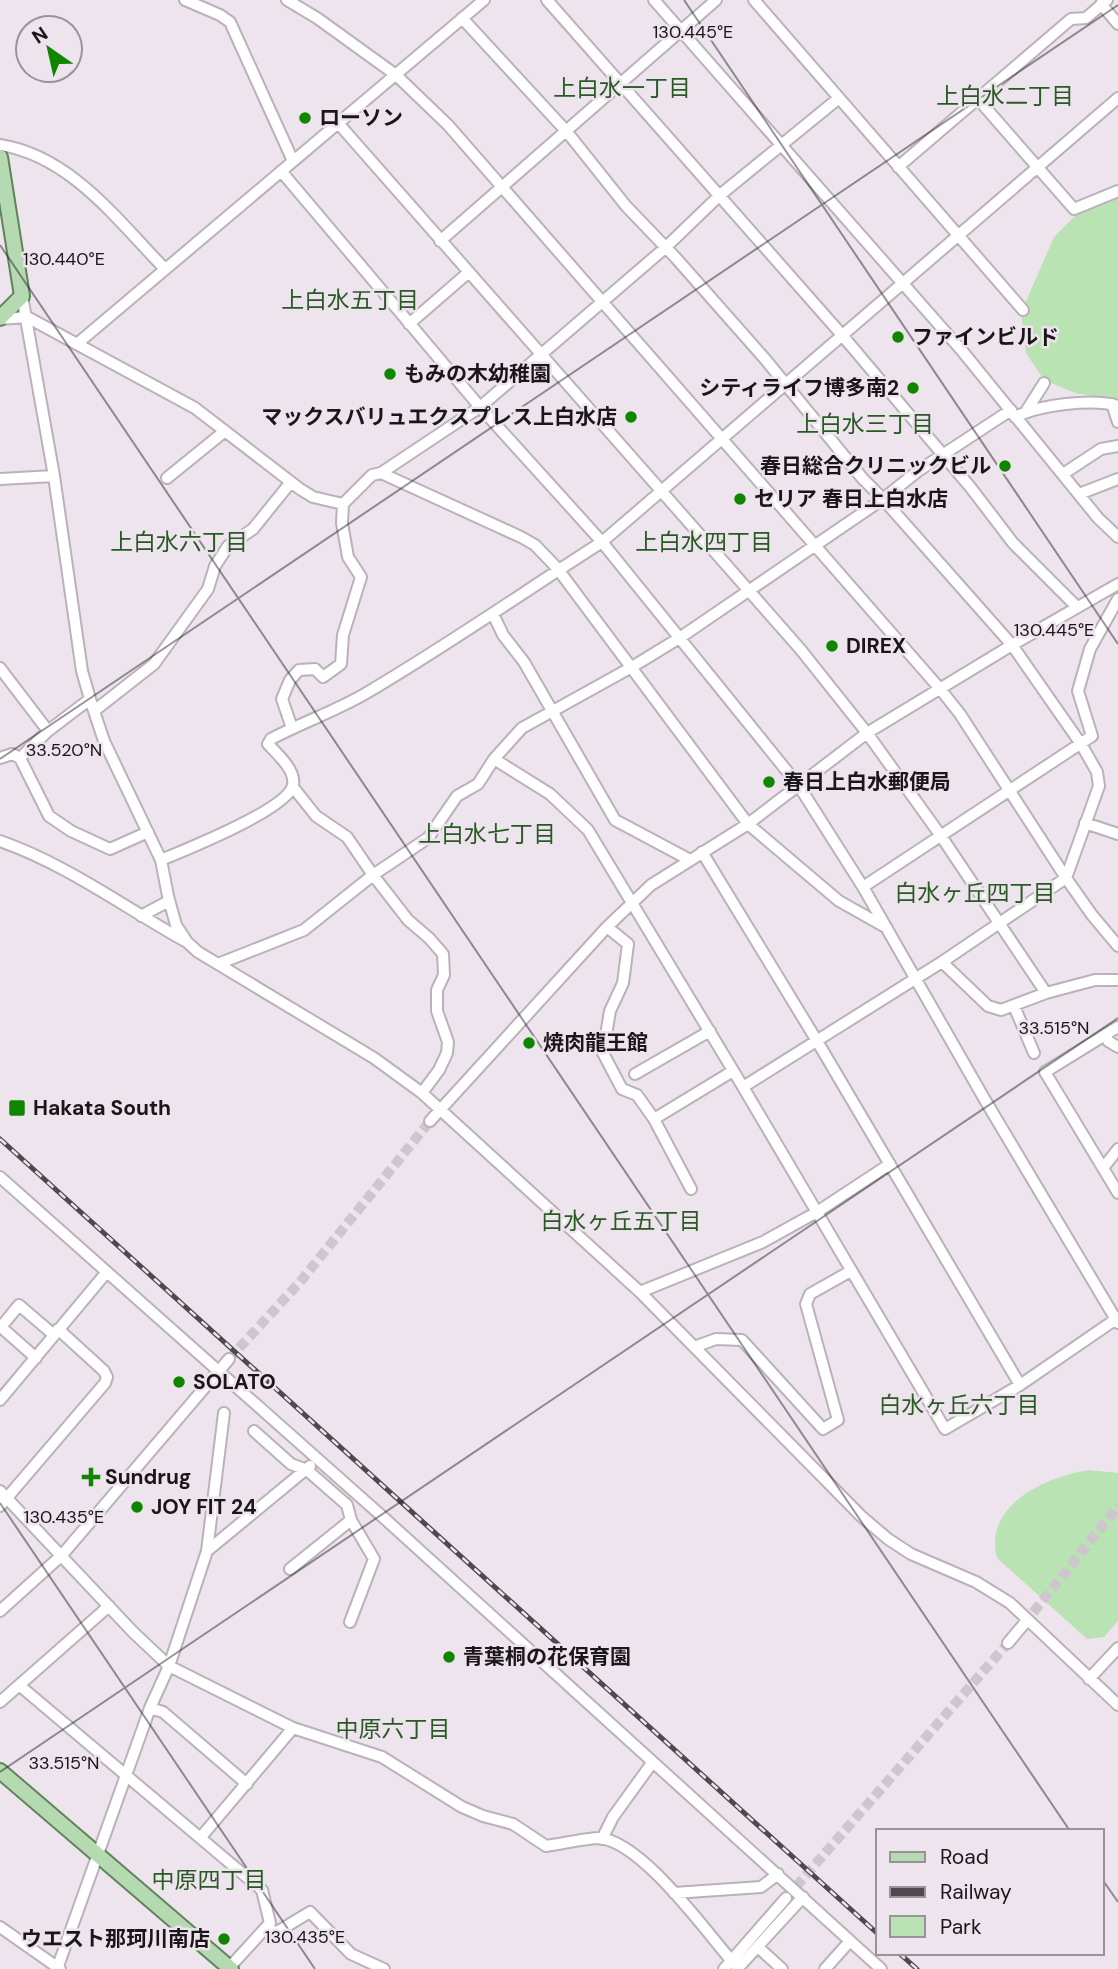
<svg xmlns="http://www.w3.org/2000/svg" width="1118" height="1969" font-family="'DM Sans','Noto Sans JP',sans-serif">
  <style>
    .green { fill: #b9e3b3 }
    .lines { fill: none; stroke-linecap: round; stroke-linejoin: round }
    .minor-tunnel { stroke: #cec5ce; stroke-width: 10; stroke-dasharray: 10 5; stroke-linecap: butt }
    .minor-casing { stroke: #bab1ba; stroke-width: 14 }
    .major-casing { stroke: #5f845a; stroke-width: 18 }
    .minor { stroke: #fff; stroke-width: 10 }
    .major { stroke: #b5d9b0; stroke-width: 14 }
    .rail-casing { stroke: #4e494e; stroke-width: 5 }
    .rail { stroke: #eee4ee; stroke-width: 2.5; stroke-dasharray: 8; stroke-linecap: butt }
    .ticks { fill: none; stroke: #1a161a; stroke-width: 2; stroke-opacity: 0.45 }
    .poi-dot { fill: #108500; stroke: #eee4ee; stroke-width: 2.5 }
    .labels { text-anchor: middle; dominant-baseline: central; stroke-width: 5; stroke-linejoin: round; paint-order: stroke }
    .poi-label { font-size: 21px; font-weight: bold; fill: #1a161a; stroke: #eee4ee; text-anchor: start }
    .neighbourhood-label { font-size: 23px; fill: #295a24; stroke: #eee4ee }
    .ticks-label { font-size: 18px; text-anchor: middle; fill: #1a161a; stroke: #eee4ee; stroke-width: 5; stroke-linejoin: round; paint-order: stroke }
  </style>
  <rect width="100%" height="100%" fill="#eee4ee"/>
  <path class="green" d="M1105 199H1118V400L1075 393 1044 380 1026 353 1021 313 1054 237 1076 215Z
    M1088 1470 1118 1473V1621L1104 1637 1087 1639 997 1558C983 1504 1047 1477 1088 1470Z"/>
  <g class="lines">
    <path class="minor-tunnel" d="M229 1359 300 1282 430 1121
      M1024 1624 1118 1506
      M786 1898 1008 1643"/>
    <g class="minor-casing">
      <path id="minor" d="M185 0 220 15 230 22 293 161
        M287 0 317 18 396 75 448 125 941 690 960 714 1066 878 1092 915 1118 946
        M547 0 842 335 971 488 1013 543 1077 607
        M654 0 963 352 1098 518 1118 537
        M754 0 1023 310
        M1101 4 1118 24
        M462 18 567 132 626 206 675 257 765 359 863 479 883 499 918 471 1011 410
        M978 99 1074 209 1118 191
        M338 123 801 650 867 733 941 836 1046 993 1095 980H1118
        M0 145C71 156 118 221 165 269
        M898 167 1071 19 1086 18 1107 0
        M281 171 480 407 602 542 799 786 863 887 985 1100 1118 1323
        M440 241 716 0
        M22 296 54 476 82 671 90 699 104 741 161 860 168 896 176 925 187 942 198 952 374 1058 422 1093 640 1292 861 1516 888 1539 911 1554 976 1582 1010 1603 1118 1705
        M0 319 27 317 195 408 300 489 313 497 343 504 372 475 381 473 521 537 535 545 557 568 748 824 839 901 887 928
        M409 324 469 272
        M78 343 484 0
        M1112 404 1118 422
        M1027 410 1044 383
        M1015 417C1039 405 1092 398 1118 406
        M381 473 480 407 665 248 720 195 839 98
        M1063 474 1101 449 1118 446
        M167 478 225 431
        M0 479 54 476
        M1079 494 1118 479
        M493 614 503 635 524 662 615 820 690 860
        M0 668 48 731
        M94 711 154 664 208 589 215 566 228 546 253 529 291 482
        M292 728 282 699 290 680 299 670 315 669 323 677 341 664 343 635 361 577 348 557 342 523 343 504
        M0 758 12 754 20 758 48 731 90 699
        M20 758 49 816 71 831 110 849 148 832
        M293 787 316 816 347 837 373 875 408 920 429 938 443 954 444 975 437 990V1011L448 1042 447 1053 439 1070 422 1093
        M1085 823 1118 834
        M0 841C66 864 124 907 185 941
        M702 852 817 1041 1020 1385 1116 1319
        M161 860C185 850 288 809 293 785 296 770 277 754 268 744L271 739C301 723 333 712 363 695 445 647 522 593 602 542L1118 98
        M863 887 1092 736 1078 691 1090 649 1118 599
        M141 916 169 901
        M607 927 628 944 623 983 610 1011 603 1053 622 1089 637 1095 654 1119 691 1189
        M942 962 988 1006 1001 1010 1046 993
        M218 964 304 930 373 875 428 838 457 796 478 784 494 759 522 728 632 667 681 637 883 499 1012 645 1081 744 1097 772 1099 786 1066 878 942 962 743 1087 588 830 550 794 494 759
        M1014 1006 1034 1053
        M1118 1027 1045 1072 1118 1193
        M1106 1034 1108 1041 1118 1047
        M635 1074 710 1031
        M743 1087 945 1429 1020 1385
        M654 1119 733 1071
        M430 1121 607 927 651 885 748 824 867 733 1012 645 1118 584
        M1103 1168 1118 1149
        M0 1177 384 1518 881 1969
        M640 1292 763 1242 817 1212 890 1164
        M694 1347 716 1339 742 1340 823 1429 838 1420 806 1304 810 1294 851 1271
        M36 1358 1 1327 19 1305 54 1335
        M0 1400 106 1273
        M224 1413 207 1551 169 1666 293 1728 382 1757 462 1807 483 1816 513 1824 546 1846C561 1844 587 1838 599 1838 641 1841 704 1929 731 1960
        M254 1431 291 1464 307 1470 347 1505 351 1520 374 1559 350 1622
        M0 1491 133 1632 169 1666 150 1708 57 1969
        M0 1506 105 1383 107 1377 104 1371 58 1329
        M207 1551 310 1466
        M290 1569 351 1520
        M0 1611 62 1555 229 1359
        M1008 1643 1024 1624
        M1089 1679 1118 1648
        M19 1685 262 1890 270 1923 228 1969
        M0 1702 109 1606
        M150 1708 163 1712 247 1784
        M201 1837 293 1728
        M602 1839 613 1817 652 1763
        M674 1893 761 1887 778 1874
        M0 1927 60 1969
        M266 1929 277 1932 310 1912 351 1954 384 1969
        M758 1947 782 1969
        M724 1969 786 1898
        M737 1969 803 1897
        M825 1969 850 1941"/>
    </g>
    <g class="major-casing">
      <path id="major" d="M0 157 22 296 0 318
        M0 1771 231 1969"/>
    </g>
    <use href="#minor" class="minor"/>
    <use href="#major" class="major"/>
    <g class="rail-casing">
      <path id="rail" d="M0 1139 878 1934
        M899 1953 917 1969"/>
    </g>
    <use href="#rail" class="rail"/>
  </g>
  <path class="ticks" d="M684 0 1118 644M0 245 1070 1831M0 759 1118 5M0 1503 315 1969M0 1772 1118 1018M1102 1879 1118 1902"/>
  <g class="poi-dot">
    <circle cx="305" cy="118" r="7"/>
    <circle cx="898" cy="337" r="7"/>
    <circle cx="390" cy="374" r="7"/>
    <circle cx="913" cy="388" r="7"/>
    <circle cx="631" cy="417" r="7"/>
    <circle cx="1005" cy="466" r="7"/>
    <circle cx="740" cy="499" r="7"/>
    <circle cx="832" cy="646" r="7"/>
    <circle cx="769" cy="782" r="7"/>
    <circle cx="529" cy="1043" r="7"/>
    <rect x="8" y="1099" width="18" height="18" rx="3.5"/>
    <circle cx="179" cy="1382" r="7"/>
    <path d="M87.5 1466.5h7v7h7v7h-7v7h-7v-7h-7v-7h7z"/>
    <circle cx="137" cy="1507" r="7"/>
    <circle cx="449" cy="1657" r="7"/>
    <circle cx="224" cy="1939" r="7"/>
  </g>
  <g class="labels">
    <g class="poi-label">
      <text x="319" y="118">ローソン</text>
      <text x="912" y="337">ファインビルド</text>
      <text x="404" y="374">もみの木幼稚園</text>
      <text x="899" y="388" text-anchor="end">シティライフ博多南2</text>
      <text x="617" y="417" text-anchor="end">マックスバリュエクスプレス上白水店</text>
      <text x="991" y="466" text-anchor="end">春日総合クリニックビル</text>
      <text x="754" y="499">セリア 春日上白水店</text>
      <text x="846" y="646">DIREX</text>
      <text x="783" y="782">春日上白水郵便局</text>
      <text x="543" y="1043">焼肉龍王館</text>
      <text x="33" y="1108">Hakata South</text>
      <text x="193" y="1382">SOLATO</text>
      <text x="105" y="1477">Sundrug</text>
      <text x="151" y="1507">JOY FIT 24</text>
      <text x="463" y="1657">青葉桐の花保育園</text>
      <text x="210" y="1939" text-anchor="end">ウエスト那珂川南店</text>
    </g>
    <g class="neighbourhood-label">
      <text x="622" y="88">上白水一丁目</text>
      <text x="1005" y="96">上白水二丁目</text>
      <text x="350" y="300">上白水五丁目</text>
      <text x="865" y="424">上白水三丁目</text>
      <text x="179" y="542">上白水六丁目</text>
      <text x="704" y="542">上白水四丁目</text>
      <text x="487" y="834">上白水七丁目</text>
      <text x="975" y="893">白水ヶ丘四丁目</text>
      <text x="621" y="1221">白水ヶ丘五丁目</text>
      <text x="959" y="1405">白水ヶ丘六丁目</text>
      <text x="393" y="1729">中原六丁目</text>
      <text x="209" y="1880">中原四丁目</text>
    </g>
  </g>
  <g class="ticks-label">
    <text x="693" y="38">130.445°E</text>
    <text x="64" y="265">130.440°E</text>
    <text x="1054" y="636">130.445°E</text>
    <text x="64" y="756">33.520°N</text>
    <text x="1054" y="1034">33.515°N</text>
    <text x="64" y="1523">130.435°E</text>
    <text x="64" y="1769">33.515°N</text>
    <text x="305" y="1943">130.435°E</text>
  </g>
  <rect x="876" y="1829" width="228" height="126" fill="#eee4ee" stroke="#999299" stroke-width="2"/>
  <rect x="890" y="1852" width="35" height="10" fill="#b5d9b0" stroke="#999299" stroke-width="2"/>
  <text x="940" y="1864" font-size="21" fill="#1a161a">Road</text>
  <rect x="890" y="1887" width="35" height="10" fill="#4e494e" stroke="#999299" stroke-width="2"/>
  <text x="940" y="1899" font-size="21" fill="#1a161a">Railway</text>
  <rect x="890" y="1916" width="35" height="21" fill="#b9e3b3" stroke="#999299" stroke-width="2"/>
  <text x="940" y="1934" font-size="21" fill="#1a161a">Park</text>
  <g transform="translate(49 49) rotate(326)"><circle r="33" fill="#eee4ee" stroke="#999299" stroke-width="2"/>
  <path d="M0-5L12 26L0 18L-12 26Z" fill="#108500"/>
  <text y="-10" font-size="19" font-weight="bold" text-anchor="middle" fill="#1a161a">N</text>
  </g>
</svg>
